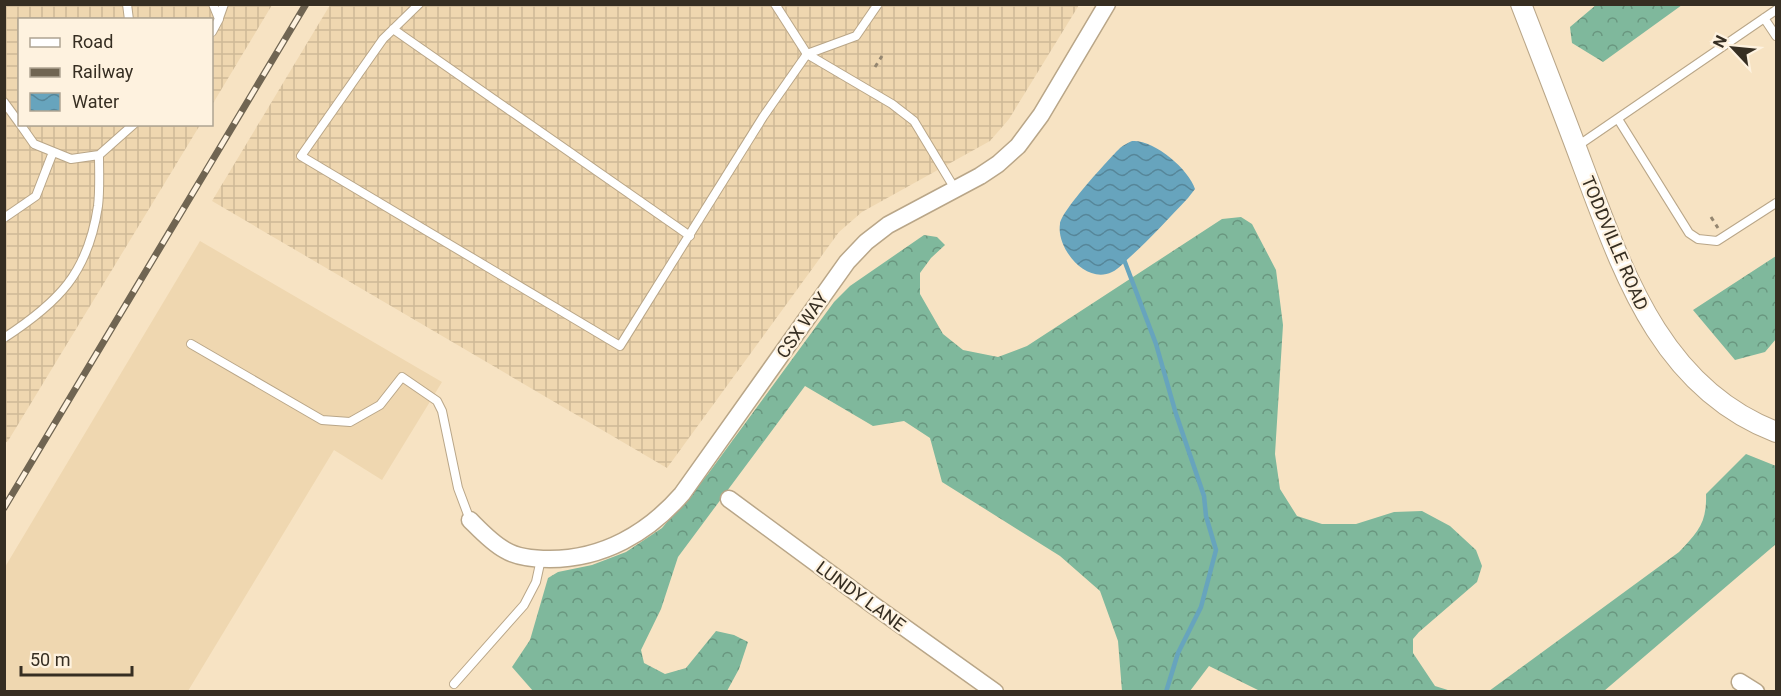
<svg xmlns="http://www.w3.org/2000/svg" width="1781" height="696" font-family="Roboto,sans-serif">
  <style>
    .built { fill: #efd7b0 }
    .industrial { fill: url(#industrial-grid) }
    .forest { fill: url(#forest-crowns) }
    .water { fill: url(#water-waves) }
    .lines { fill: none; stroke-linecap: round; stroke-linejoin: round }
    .stream { stroke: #67a4bd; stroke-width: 4.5 }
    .service-casing { stroke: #b9a688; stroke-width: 10 }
    .minor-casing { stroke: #b9a688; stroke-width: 19 }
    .tertiary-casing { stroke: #b9a688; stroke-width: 22 }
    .path { stroke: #948670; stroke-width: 3; stroke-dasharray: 4.5 4.5; stroke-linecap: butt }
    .service { stroke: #fff; stroke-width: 8 }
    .minor { stroke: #fff; stroke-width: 16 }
    .tertiary { stroke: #fff; stroke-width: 20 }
    .rail-casing { stroke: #706552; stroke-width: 7 }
    .rail { stroke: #fef2df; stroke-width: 4.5; stroke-dasharray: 14; stroke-linecap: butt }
    .labels { text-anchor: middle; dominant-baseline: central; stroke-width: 4.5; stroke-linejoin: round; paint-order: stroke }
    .street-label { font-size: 18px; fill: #362e22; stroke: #fef2df }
  </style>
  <defs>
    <pattern id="industrial-grid" width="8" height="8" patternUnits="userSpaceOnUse" patternTransform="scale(1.5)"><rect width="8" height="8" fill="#efd7b0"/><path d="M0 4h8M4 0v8" fill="none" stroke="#ceb997"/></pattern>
    <pattern id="forest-crowns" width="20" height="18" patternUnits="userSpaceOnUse" patternTransform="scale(1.5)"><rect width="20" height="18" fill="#7fb89c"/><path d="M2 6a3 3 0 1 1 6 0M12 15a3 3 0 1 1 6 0" fill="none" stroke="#69967f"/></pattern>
    <pattern id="water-waves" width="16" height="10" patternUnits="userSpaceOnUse" patternTransform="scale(1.5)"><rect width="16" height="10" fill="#67a4bd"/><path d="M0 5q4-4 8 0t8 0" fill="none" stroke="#568699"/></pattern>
  </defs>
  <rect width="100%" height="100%" fill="#f7e3c3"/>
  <path class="built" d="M200 241 442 382 382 480 334 450 188 691 5 692V567Z"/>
  <path class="industrial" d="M5 5H272L212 105V20H20V124L200 125 8 441 5 443Z
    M330 5H1079L1009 119 990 141 862 212 839 232 667 468 212 201Z"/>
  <path class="forest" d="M1596 5V4L1682 5 1603 62 1572 43 1570 27Z
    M1241 217 1252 224 1276 270 1283 325 1275 454 1280 489 1297 516 1322 524H1356L1394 512 1422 511 1450 526 1476 550 1482 566 1477 582 1419 632 1413 639V653L1435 686 1451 691H1260L1209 666 1190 691H1122L1118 641 1100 591 1060 556 942 482 930 438 904 421 873 426 805 386 678 557 661 609 641 650 644 663 665 674 686 668 716 631 734 635 748 642 739 669 727 691H533L512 667 530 640 548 578 558 572 592 565 626 552 662 528 708 474 834 302 850 286 924 235 937 237 945 245 931 258 920 273V294L943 334 963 350 998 357 1027 346 1222 219Z
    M1776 256V339L1765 352 1735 360 1693 310Z
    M1746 454 1776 466V544L1604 691H1489L1679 552C1698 532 1707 523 1706 494Z"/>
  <path class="water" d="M1132 141C1153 139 1189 169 1195 189L1188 198C1169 218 1150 239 1130 257 1124 262 1119 269 1112 272 1086 285 1056 248 1060 224 1061 211 1109 159 1120 148 1123 145 1128 143 1132 141Z"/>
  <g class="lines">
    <path class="stream" d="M1123 257 1156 344 1176 414 1204 496 1206 516 1216 550 1201 607 1178 653 1166 692"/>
    <g class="service-casing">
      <path id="service" d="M127 4 129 20
        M419 4 383 39 301 156 620 346 763 117 807 54 856 36 878 4
        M775 4 807 54 892 104 914 121 955 189
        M219 18 224 4
        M1764 18 1776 36
        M393 29 690 236
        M212 32 219 19 213 4
        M4 102 20 124
        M1618 119 1689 233 1698 239 1717 241 1776 203
        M20 124 34 144 71 159 99 155 134 124
        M1576 147 1776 10
        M4 218 36 196 53 152
        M4 338C59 302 88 273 98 206 100 190 99 171 99 155
        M191 344 322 420 350 422 380 405 402 377 437 401 442 411 458 488 470 520
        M454 684 524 605 536 582 541 559"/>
    </g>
    <g class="minor-casing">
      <path id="minor" d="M729 499 873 605 995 692
        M470 520C481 531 492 543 505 550 518 558 536 559 550 559 603 559 648 533 682 494L847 262 866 242 888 225 980 176 998 164 1018 146 1041 115 1107 4
        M1740 682 1756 692"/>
    </g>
    <g class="tertiary-casing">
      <path id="tertiary" d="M1521 4C1542 58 1563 112 1583 166 1623 272 1661 388 1776 432"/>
    </g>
    <path class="path" d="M875 67 882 56
      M1711 217 1718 228"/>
    <use href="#service" class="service"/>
    <use href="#minor" class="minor"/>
    <use href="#tertiary" class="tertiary"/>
    <g class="rail-casing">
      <path id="rail" d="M4 508 306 4"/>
    </g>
    <use href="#rail" class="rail"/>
  </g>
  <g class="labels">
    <g class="street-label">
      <text transform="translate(1615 243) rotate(67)">TODDVILLE ROAD</text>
      <text transform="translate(802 325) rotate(-55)">CSX WAY</text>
      <text transform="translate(861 596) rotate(36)">LUNDY LANE</text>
    </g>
  </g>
  <rect width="1781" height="696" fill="none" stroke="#362e22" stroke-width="12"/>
  <rect x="18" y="18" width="195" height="108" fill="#fef2df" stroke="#aea493" stroke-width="1.5"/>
  <rect x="30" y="38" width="30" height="9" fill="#ffffff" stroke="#aea493" stroke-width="1.5"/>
  <text x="72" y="48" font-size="18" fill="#362e22">Road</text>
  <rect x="30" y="68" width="30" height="9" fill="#706552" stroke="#aea493" stroke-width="1.5"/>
  <text x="72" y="78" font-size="18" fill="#362e22">Railway</text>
  <rect x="30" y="93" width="30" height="18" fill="url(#water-waves)" stroke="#aea493" stroke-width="1.5"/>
  <text x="72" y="108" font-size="18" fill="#362e22">Water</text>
  <g transform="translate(1733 48) rotate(296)" stroke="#fef2df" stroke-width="4.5" paint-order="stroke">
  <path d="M0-4.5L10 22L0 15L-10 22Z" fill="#362e22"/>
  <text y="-9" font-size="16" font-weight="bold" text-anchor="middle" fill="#362e22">N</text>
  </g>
  <path d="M21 666v9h111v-9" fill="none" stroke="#362e22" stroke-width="3"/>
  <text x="30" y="666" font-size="18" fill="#362e22" stroke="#fef2df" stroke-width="4.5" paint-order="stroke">50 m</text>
</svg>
